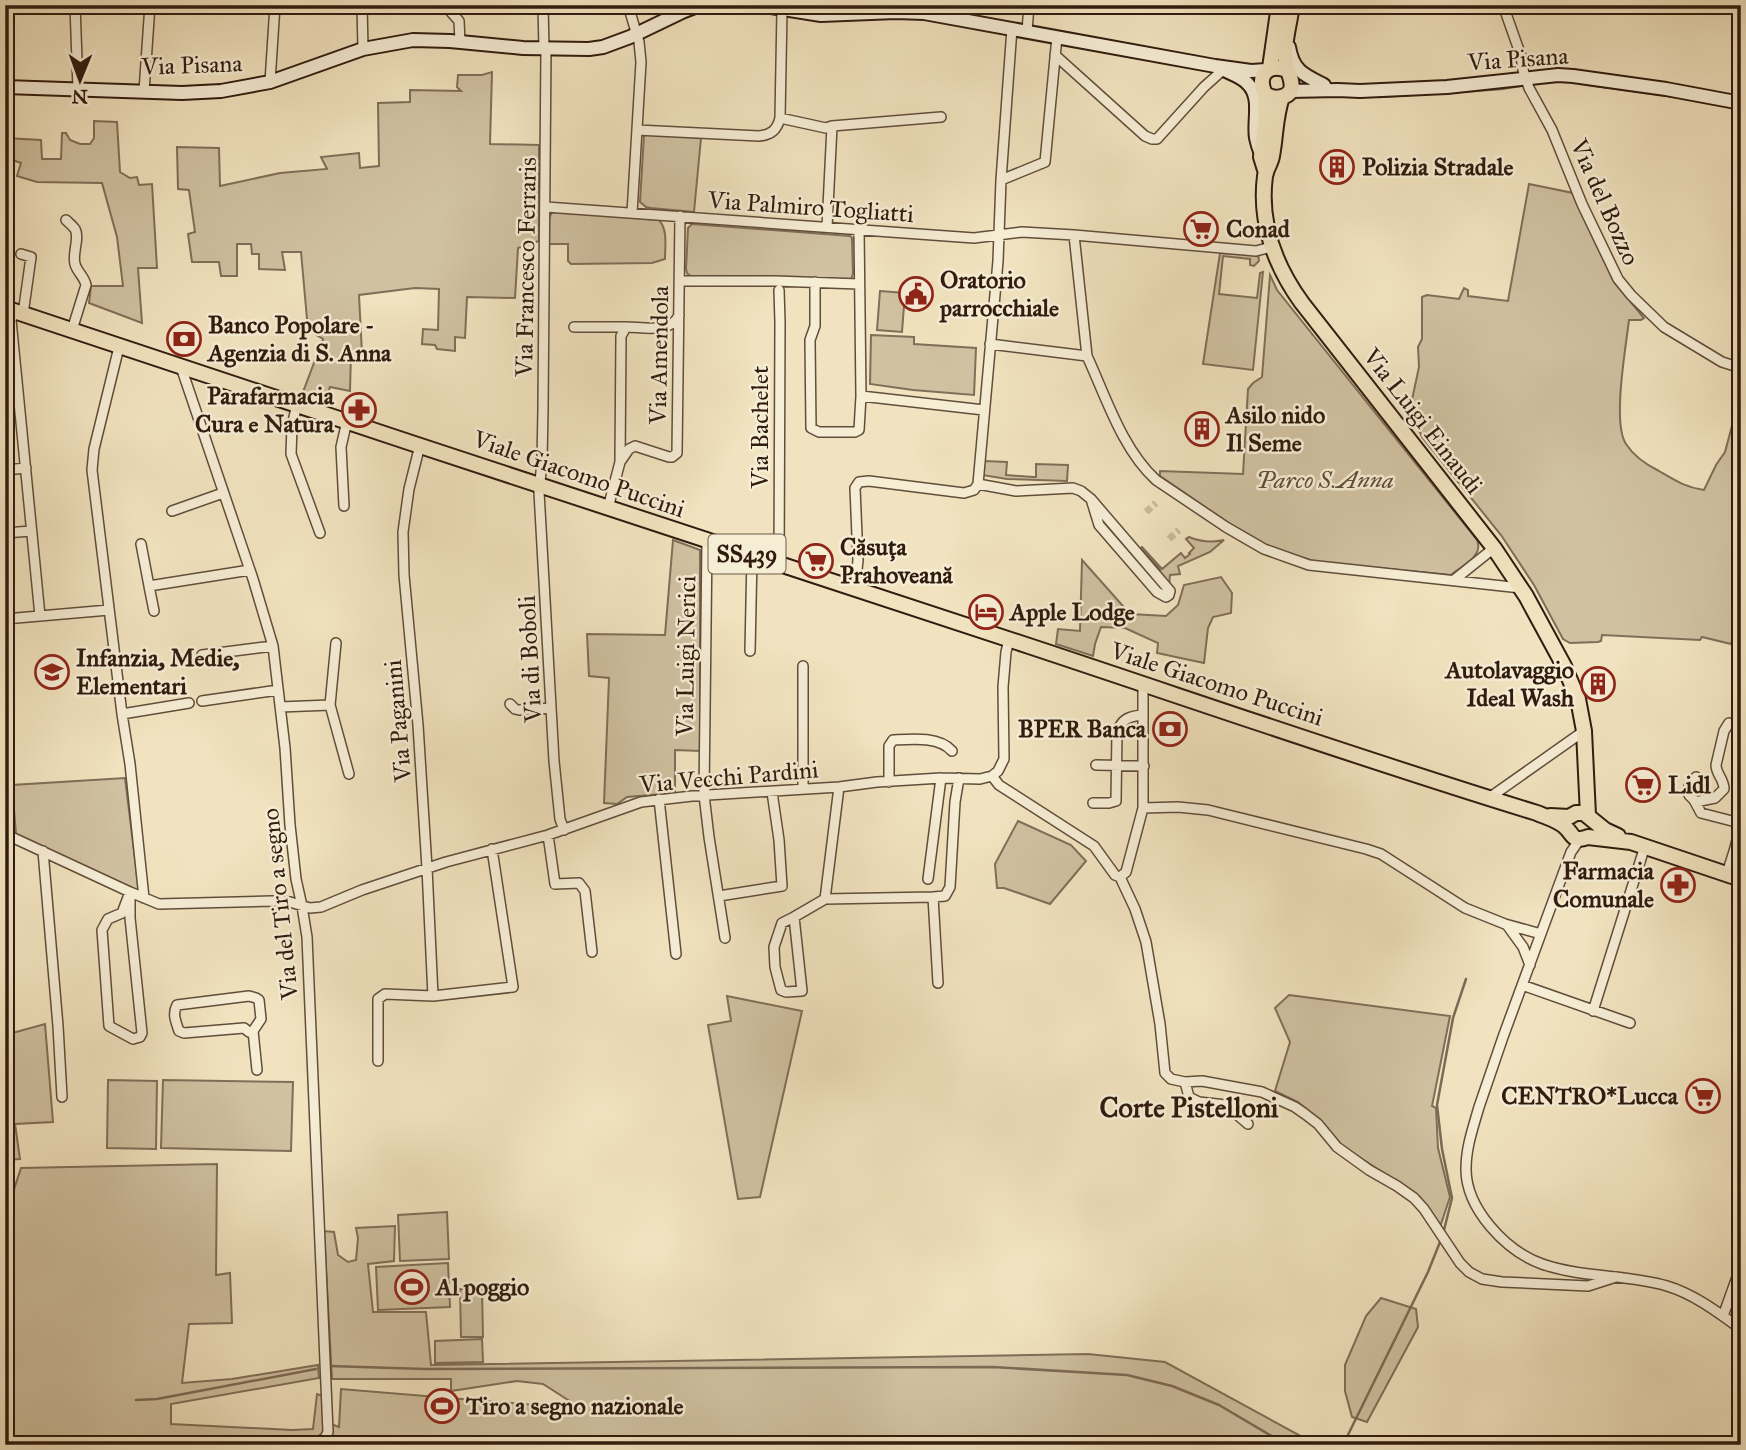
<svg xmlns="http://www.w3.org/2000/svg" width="1746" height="1450" font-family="'IM FELL Great Primer',serif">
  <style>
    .green { fill: #d0c1a1; stroke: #806e58; stroke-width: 2 }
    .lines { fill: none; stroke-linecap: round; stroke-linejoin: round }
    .stream { stroke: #7d6a55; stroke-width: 2.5 }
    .pedestrian-tunnel { stroke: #cbbb9c; stroke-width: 7; stroke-dasharray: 7 3.5; stroke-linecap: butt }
    .minor-casing { stroke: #614d3b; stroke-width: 12 }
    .secondary-casing { stroke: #311b0f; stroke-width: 16 }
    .primary-casing { stroke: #311b0f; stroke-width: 18 }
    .minor { stroke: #f6edd5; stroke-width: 9 }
    .secondary { stroke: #f6edd5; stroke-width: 12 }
    .primary { stroke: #f1e3bf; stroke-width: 14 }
    .labels { text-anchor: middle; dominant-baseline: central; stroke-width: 5; stroke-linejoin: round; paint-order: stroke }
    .shield { fill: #f6edd5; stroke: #6c5a4a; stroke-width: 2 }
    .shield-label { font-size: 23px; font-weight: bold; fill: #311b0f }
    .street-label { font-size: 24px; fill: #311b0f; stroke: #f6edd5 }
    .poi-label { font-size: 24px; font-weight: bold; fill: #311b0f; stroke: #f6edd5; text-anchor: start }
    .park-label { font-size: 24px; font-style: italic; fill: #614d3b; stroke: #f6edd5 }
    .quarter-label { font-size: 28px; font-weight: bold; fill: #311b0f; stroke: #f6edd5 }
  </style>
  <rect width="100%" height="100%" fill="#f1e3bf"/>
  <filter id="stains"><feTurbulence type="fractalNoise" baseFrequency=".00286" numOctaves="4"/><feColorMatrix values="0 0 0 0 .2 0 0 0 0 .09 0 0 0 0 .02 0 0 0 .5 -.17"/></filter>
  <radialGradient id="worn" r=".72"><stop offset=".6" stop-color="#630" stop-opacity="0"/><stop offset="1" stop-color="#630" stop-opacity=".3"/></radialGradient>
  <path class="green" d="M492 72 490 144 539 145V241L518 248 515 298 467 297 465 338 455 337V351L437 349 435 345 422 344 423 329 438 330 439 289 415 288 359 295 362 354H351L350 391 330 387 325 401 303 392 323 339 308 330 301 252H282L285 270 259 269V254H252L251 244H237V276H221L219 262H192L188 234 195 232 189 190 178 189 177 147 219 148 220 186 280 173 327 169 321 157 359 153 360 168 379 166 378 103 410 102V90L461 91 457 87 458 75H482Z
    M94 121 117 122 120 172 130 178 137 177 139 185 152 184 157 268H138L142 323 89 303 91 286H123L117 237 102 183 37 182 17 176 21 163 9 159 8 160 5 159V138L41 140 42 159H61L62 133H66L70 140 80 144H90L94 138Z
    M646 134 701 138 694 212 651 208 646 207 640 202 644 135Z
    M1529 184 1573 193 1614 282 1644 318 1641 320H1629C1626 347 1612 423 1626 444 1633 455 1647 465 1659 471 1676 481 1685 487 1704 490L1716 465 1725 452 1733 422 1741 399V608L1731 644 1702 637 1700 640 1602 635 1601 641 1598 642 1570 643 1563 639 1534 585 1501 535 1422 437 1410 409 1419 367 1418 347 1422 339V297L1427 295 1459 299 1464 288 1468 290V296L1508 301Z
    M553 211 659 220C668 230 665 246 665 259L652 263 571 264 568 261V244H549C549 234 546 219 553 211Z
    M692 224 850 236 852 238 853 274 851 279 847 280 691 277 687 273 686 269 688 228Z
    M1220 253 1258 254 1259 261 1254 266 1250 265V259L1223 256 1219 294 1257 298 1260 273 1263 272 1253 370 1203 364Z
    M1270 275 1277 290 1477 540C1484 556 1462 566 1451 575L1317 562 1274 550 1243 533 1160 476V471L1243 474 1248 389 1253 383 1262 377Z
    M880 291 905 293 902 332 877 330Z
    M871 335 914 337V344L976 348 974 395 913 390 870 384Z
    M984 461 1007 462 1006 475 1033 477H1036V464L1068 465 1067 481 1007 479 982 475Z
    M1189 537C1201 542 1211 543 1224 540L1210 552 1178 566 1180 574 1170 575 1169 587 1157 574 1160 570 1141 548 1142 547 1162 569 1181 553 1185 558 1190 554 1189 553 1194 548 1186 539Z
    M673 540 700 550V751L675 750V793L627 797 617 804 604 803 609 678 589 676 587 634 665 635Z
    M1082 560 1130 614 1166 616 1178 605 1184 585 1221 577 1232 593 1231 613 1213 617 1208 628 1204 663 1157 653 1158 643 1125 628 1101 627 1095 644 1093 656 1056 644 1058 629 1080 631Z
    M125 778 139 892 16 834 12 785Z
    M1018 821 1071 845 1086 861 1050 904 1004 888H997L995 864Z
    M1289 995 1450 1016 1432 1106 1436 1108 1438 1148 1450 1197 1440 1227 1420 1197 1341 1145 1315 1116 1298 1102 1275 1091 1290 1042 1275 1008Z
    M727 996 802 1011 760 1197 738 1199 708 1025 731 1021Z
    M45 1024 53 1122 15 1124 20 1159 5 1160V1035Z
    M108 1080 157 1081 156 1149 107 1148Z
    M163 1080 293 1082 291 1151 161 1148Z
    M217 1164 216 1275 230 1273 232 1323 189 1324 182 1383 232 1379 318 1365 319 1378 171 1404V1424L292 1430 313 1429 317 1394 323 1396 324 1427 334 1425 339 1427 341 1389 582 1409 543 1384 517 1381 451 1391V1379H332L324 1231 334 1232 338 1255 348 1262 356 1260 358 1238 356 1228 395 1226 394 1261 368 1264 373 1312H426L431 1365 1088 1354 1165 1362 1317 1445H535L438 1437 513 1445H5V1217L21 1168Z
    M447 1212 449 1259 400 1261 398 1215Z
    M448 1263 450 1307 378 1310 376 1267Z
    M460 1289H482L483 1337H461Z
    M1381 1298 1416 1309 1418 1327 1367 1422 1352 1417 1345 1391V1365L1366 1316Z
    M482 1339 483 1362 435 1363V1341Z"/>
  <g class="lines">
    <path class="stream" d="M1589 85 1683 98
      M1459 92 1501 89 1526 85
      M1379 97 1411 95
      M1444 1230 1452 1198 1442 1149 1437 1105 1453 1018 1466 979
      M330 1366 425 1369 993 1367 1127 1375 1172 1386 1219 1405 1287 1445
      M136 1400 157 1399 316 1369
      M1343 1445 1428 1272 1440 1242"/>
    <path class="pedestrian-tunnel" d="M1146 512 1156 503
      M1169 539 1179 530"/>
    <g class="minor-casing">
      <path id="minor" d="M75 5 78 89
        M362 5 363 49
        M450 5 451 12 459 21 460 42
        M543 5 544 49
        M628 5 639 42 641 62 632 213
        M1503 5 1521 56 1523 70 1529 88 1552 130 1582 204 1618 279 1631 295 1664 327 1722 362 1741 368
        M1027 31 1029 5
        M546 49 543 409 542 462 539 492 554 761 560 819 564 830
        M1055 55 1145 136 1152 139H1157L1204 87 1224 69
        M270 82 275 5
        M144 91 150 5
        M780 118 826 128 832 126 941 117
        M637 130 759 136C771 135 777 130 780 118L782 10
        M1001 180 1012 28
        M546 207 974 238 1022 232 1074 235 1256 251 1271 247
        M66 220C69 223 72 225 75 229 80 238 72 253 75 264 77 272 84 276 86 285L72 330
        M827 227 832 126
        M859 229 861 396 984 410
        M1074 235 1087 356
        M21 254 31 257 23 314
        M680 281H775L859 284
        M815 282V326L810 340 811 428 819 432H855L859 430 861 396
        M779 290 780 322 779 564
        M14 311 11 320 40 616
        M574 327H626
        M990 344 1087 356C1106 397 1122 449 1156 480L1226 527 1264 549 1309 565 1521 588
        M119 347 94 449 92 470 122 714 130 764 144 898
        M181 367 253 579 273 646 285 748 290 825 296 879 302 906 307 937 328 1432 325 1438 313 1445
        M297 404 292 426 291 454 320 533
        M420 445 409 489 403 532 404 575 418 725 427 868 433 996
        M620 462 629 449 635 446 669 457H672L677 453 680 216
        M5 470 26 468
        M978 484 1016 491 1073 488 1081 491 1091 499 1170 591 1169 595 1166 597 1157 592 1099 525 1091 499
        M344 506 341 447 347 421
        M608 508 620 462 621 336 626 327C643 327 671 334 679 315
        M172 511 223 493
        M5 533 31 531
        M707 541 704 795 709 837 725 938
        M141 544 149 586
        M1454 580 1494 548
        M855 589 858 560 855 488 859 482 869 481 964 493 974 490 978 484 998 261 1001 180 1045 162 1057 37
        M154 611 149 586 250 570
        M5 619 109 610
        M336 643 330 705 349 774
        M750 651 752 556
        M202 655 273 646
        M803 666V789
        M202 701 278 690
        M510 704 515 709 519 710 551 708
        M280 707 330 705
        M122 714 189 703
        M1096 765 1144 766
        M992 776 999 785 1094 846 1115 875 1120 877 1135 909 1146 942 1160 1024 1165 1073 1171 1079 1185 1082 1202 1081 1262 1092 1295 1107 1305 1114 1318 1124 1337 1147 1369 1170 1397 1186 1414 1198 1424 1209 1460 1263 1469 1272 1482 1279 1502 1282 1588 1286 1616 1277
        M1696 777 1689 786V795L1694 800 1701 813 1732 821 1737 822C1741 838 1731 858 1727 874
        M889 782V746L893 740C911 739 939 736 952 751
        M1489 798 1584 731
        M659 799 676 954
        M1695 802 1715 798 1724 789C1724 779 1716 774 1716 765L1724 731 1729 723
        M1093 803H1109L1116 801 1117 732C1122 719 1129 716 1143 715
        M1143 808 1178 807 1208 810 1366 849 1381 854 1465 908 1505 924 1541 934
        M5 834 130 892 159 904 272 901 290 902 310 908 321 907 362 890 446 862 548 835 641 802 692 796 839 787 877 782 941 778 980 779 992 776 998 771 1004 759 1003 687 1006 652 1009 640
        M548 835 555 884 579 883 585 891 592 952
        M1580 839 1571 852C1548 913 1526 975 1503 1037 1495 1060 1487 1084 1479 1107 1473 1128 1466 1147 1466 1169 1466 1209 1506 1251 1542 1264 1582 1278 1627 1274 1667 1286 1694 1294 1719 1313 1741 1329
        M43 851 58 1026 62 1097
        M1120 877 1126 872 1143 808V684
        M928 879 941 778
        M130 892V918L142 1033 140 1037 133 1039 109 1026 102 930 108 919 122 913Z
        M719 896 782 886 779 840 772 792
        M933 897 945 896 950 887 955 802 959 778
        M825 899 933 897 938 983
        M794 917 782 923 774 947 775 967 781 990 786 992 802 991 794 917 825 899 839 787
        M1507 925 1523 947 1530 965
        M1522 985 1630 1023
        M1593 1011 1645 846
        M253 1031 249 1032 244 1028 184 1033 179 1031C176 1022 172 1014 177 1005L249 996 256 998 259 1000 261 1019 253 1031 257 1070
        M378 1061V999L385 994 433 996 513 987 492 849
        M1185 1082 1189 1097 1199 1102 1226 1105 1248 1124
        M1723 1316 1741 1266"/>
    </g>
    <g class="secondary-casing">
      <path id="secondary" d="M758 5 821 15 896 12 924 13 1215 66 1251 71 1267 70
        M1289 47C1293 71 1304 75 1324 85
        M1224 70C1232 74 1242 77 1248 84 1262 98 1253 121 1256 138 1257 143 1259 149 1261 154
        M5 87 182 93 221 91 270 82 363 49 413 40 450 41 523 48 589 49 603 47 630 37 682 12 700 5
        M1290 91 1338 90 1360 91 1447 87 1558 75 1573 76 1666 89 1741 103"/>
    </g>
    <g class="primary-casing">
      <path id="primary" d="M1270 68 1279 5
        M1287 70C1268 63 1256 75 1265 94 1270 97 1275 99 1281 97 1296 94 1292 81 1288 71 1285 65 1285 56 1285 49 1286 34 1290 20 1292 5
        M1265 94 1266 119 1261 157 1266 173
        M1282 97C1275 117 1276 135 1272 156 1271 163 1266 169 1265 176 1259 222 1275 266 1302 303L1494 548 1526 596 1564 666 1578 699 1584 731 1588 815
        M5 308C346 422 687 534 1029 646 1198 702 1367 761 1537 813 1546 817 1557 820 1564 826 1574 834 1571 843 1588 837L1631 842 1741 879
        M1550 816 1569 817 1576 813H1584L1605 830 1618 836"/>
    </g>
    <use href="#minor" class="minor"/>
    <use href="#secondary" class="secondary"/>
    <use href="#primary" class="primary"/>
  </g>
  <defs>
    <g id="building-ring" transform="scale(1.75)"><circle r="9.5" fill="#f6edd5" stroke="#8f2418" stroke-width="1.5"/><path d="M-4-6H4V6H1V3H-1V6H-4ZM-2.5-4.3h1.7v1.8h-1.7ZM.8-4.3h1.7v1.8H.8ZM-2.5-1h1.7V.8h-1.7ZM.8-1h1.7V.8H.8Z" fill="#8f2418"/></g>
    <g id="supermarket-ring" transform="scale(1.75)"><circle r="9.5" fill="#f6edd5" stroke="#8f2418" stroke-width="1.5"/><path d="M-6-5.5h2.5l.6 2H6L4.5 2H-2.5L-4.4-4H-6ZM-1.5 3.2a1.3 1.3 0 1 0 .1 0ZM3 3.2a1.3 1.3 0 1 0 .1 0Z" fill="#8f2418"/></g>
    <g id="civic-ring" transform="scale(1.75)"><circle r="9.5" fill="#f6edd5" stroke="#8f2418" stroke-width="1.5"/><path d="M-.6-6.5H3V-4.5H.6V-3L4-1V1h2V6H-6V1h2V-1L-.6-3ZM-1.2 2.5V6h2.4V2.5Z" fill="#8f2418"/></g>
    <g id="bank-ring" transform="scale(1.75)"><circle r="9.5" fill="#f6edd5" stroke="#8f2418" stroke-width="1.5"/><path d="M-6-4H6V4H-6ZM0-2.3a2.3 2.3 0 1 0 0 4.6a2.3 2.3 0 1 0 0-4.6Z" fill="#8f2418"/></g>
    <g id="pharmacy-ring" transform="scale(1.75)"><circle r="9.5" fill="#f6edd5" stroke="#8f2418" stroke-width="1.5"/><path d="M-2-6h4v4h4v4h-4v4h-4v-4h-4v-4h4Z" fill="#8f2418"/></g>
    <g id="hotel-ring" transform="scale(1.75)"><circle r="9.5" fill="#f6edd5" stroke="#8f2418" stroke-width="1.5"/><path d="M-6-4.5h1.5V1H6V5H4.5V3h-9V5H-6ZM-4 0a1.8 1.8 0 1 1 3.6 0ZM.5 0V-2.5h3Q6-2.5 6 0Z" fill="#8f2418"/></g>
    <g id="school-ring" transform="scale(1.75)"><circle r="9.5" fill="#f6edd5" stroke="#8f2418" stroke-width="1.5"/><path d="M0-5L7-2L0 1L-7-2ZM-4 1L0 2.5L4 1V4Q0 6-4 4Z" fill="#8f2418"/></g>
    <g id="stadium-ring" transform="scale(1.75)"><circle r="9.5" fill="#f6edd5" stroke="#8f2418" stroke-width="1.5"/><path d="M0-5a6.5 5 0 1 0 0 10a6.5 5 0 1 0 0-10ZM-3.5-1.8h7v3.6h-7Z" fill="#8f2418"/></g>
  </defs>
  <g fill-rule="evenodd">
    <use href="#building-ring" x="1337" y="167"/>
    <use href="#supermarket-ring" x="1201" y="229"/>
    <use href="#civic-ring" x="916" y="294"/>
    <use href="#bank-ring" x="184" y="339"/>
    <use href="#pharmacy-ring" x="359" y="410"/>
    <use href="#building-ring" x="1202" y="429"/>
    <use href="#supermarket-ring" x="816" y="561"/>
    <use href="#hotel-ring" x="986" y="612"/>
    <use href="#school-ring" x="52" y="672"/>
    <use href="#building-ring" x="1598" y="684"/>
    <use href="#bank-ring" x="1170" y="729"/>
    <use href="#supermarket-ring" x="1643" y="785"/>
    <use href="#pharmacy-ring" x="1678" y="885"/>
    <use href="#supermarket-ring" x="1703" y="1096"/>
    <use href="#stadium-ring" x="412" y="1287"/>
    <use href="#stadium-ring" x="442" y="1406"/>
  </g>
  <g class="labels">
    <rect class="shield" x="708.5" y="534.5" width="77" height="39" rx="5"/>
    <g class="shield-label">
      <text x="747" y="554">SS439</text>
    </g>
    <g class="street-label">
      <text transform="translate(1518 59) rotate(-4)">Via Pisana</text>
      <text transform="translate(192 65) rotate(-2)">Via Pisana</text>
      <text transform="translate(1605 202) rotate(66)">Via del Bozzo</text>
      <text transform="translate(811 207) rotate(4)">Via Palmiro Togliatti</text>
      <text transform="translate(526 267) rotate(-89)">Via Francesco Ferraris</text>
      <text transform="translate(659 355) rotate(-89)">Via Amendola</text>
      <text transform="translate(1423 421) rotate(52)">Via Luigi Einaudi</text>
      <text transform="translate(760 427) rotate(-90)">Via Bachelet</text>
      <text transform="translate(579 474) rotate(19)">Viale Giacomo Puccini</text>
      <text transform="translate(686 656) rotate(-89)">Via Luigi Nerici</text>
      <text transform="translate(530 659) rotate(-93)">Via di Boboli</text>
      <text transform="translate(1217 684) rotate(18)">Viale Giacomo Puccini</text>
      <text transform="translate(398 721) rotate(-95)">Via Paganini</text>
      <text transform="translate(729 777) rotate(-5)">Via Vecchi Pardini</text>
      <text transform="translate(280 904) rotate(-96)">Via del Tiro a segno</text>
    </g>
    <g class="poi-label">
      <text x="1362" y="167">Polizia Stradale</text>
      <text x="1226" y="229">Conad</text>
      <text x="940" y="280">Oratorio<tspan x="940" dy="28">parrocchiale</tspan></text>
      <text x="208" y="325">Banco Popolare -<tspan x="208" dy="28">Agenzia di S. Anna</tspan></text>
      <text x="334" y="396" text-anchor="end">Parafarmacia<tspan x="334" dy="28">Cura e Natura</tspan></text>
      <text x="1226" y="415">Asilo nido<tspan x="1226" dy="28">Il Seme</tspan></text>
      <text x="840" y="547">Căsuța<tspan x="840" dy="28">Prahoveană</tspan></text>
      <text x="1010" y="612">Apple Lodge</text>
      <text x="76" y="658">Infanzia, Medie,<tspan x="76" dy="28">Elementari</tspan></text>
      <text x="1574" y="670" text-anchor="end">Autolavaggio<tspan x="1574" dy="28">Ideal Wash</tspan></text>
      <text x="1146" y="729" text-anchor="end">BPER Banca</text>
      <text x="1668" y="785">Lidl</text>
      <text x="1654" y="871" text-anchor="end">Farmacia<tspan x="1654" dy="28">Comunale</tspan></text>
      <text x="1678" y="1096" text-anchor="end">CENTRO*Lucca</text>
      <text x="436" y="1287">Al poggio</text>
      <text x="466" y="1406">Tiro a segno nazionale</text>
    </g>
    <g class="park-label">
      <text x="1325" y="480">Parco S.Anna</text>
    </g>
    <g class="quarter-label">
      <text x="1189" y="1107">Corte Pistelloni</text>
    </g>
  </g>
  <rect width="1746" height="1450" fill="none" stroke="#f1e3bf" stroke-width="28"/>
  <rect x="7" y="7" width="1732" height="1436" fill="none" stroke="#311b0f" stroke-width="3.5"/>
  <rect x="14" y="14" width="1718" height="1422" fill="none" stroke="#311b0f" stroke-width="2"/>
  <g transform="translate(80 80) rotate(181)" stroke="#f6edd5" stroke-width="5" paint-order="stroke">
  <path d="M0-5L12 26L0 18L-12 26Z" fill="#311b0f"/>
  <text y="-10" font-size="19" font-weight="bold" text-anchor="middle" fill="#311b0f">N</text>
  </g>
  <rect width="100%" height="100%" filter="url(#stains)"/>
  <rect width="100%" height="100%" fill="url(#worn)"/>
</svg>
